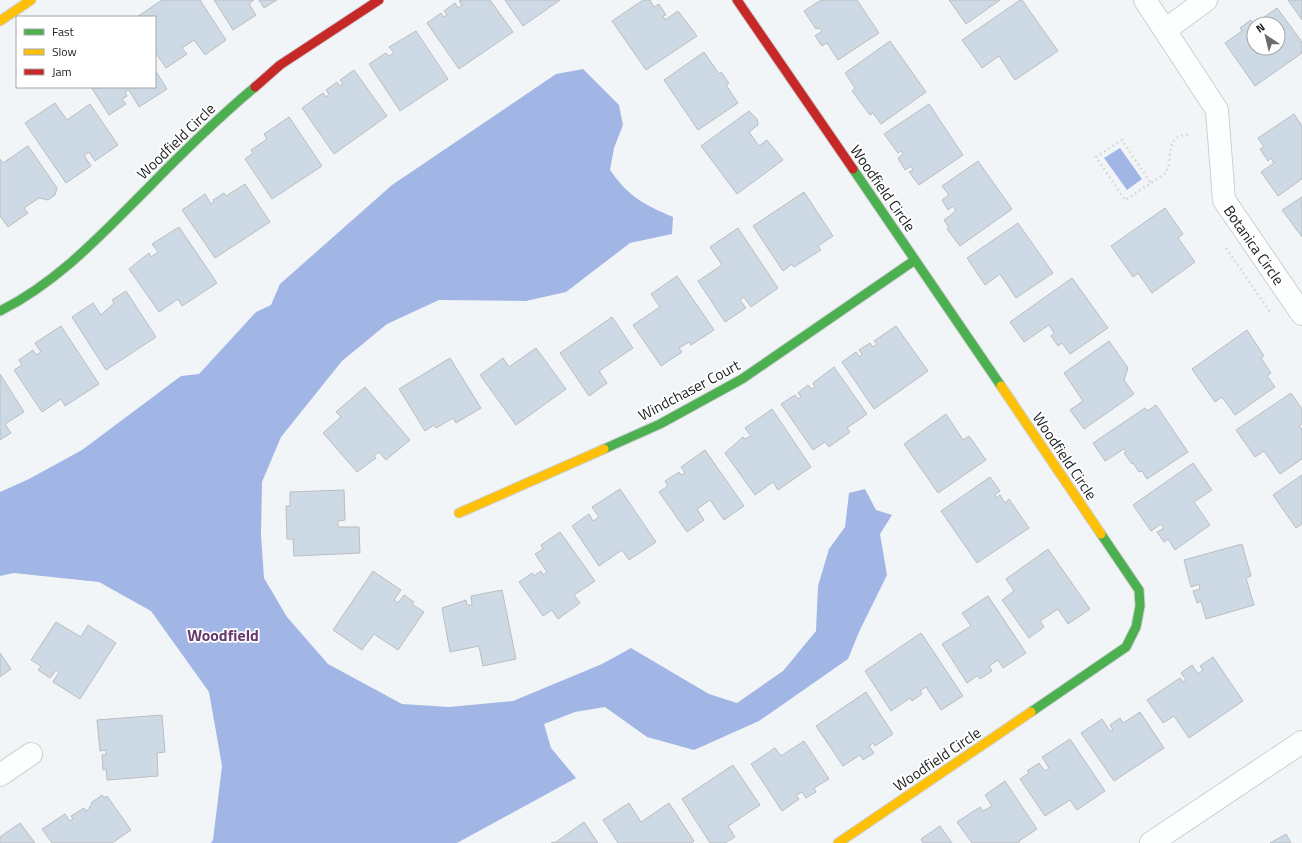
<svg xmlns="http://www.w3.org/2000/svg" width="1302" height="843" font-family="'Titillium Web',sans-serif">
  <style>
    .water { fill: #a2b6e6 }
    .building { fill: #cddae6; stroke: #bbbdbe }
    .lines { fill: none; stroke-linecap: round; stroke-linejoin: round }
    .street-casing { stroke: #ced0d1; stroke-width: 24 }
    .fast-casing { stroke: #ced0d1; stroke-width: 11 }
    .slow-casing { stroke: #ced0d1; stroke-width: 11 }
    .jam-casing { stroke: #ced0d1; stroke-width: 11 }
    .path { stroke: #d9dbdb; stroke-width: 2.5; stroke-dasharray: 2 3; stroke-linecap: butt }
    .street { stroke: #fdfefe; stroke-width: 22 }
    .fast { stroke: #4caf50; stroke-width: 9 }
    .slow { stroke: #ffc107; stroke-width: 9 }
    .jam { stroke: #c62828; stroke-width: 9 }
    .labels { text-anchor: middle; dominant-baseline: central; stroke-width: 3.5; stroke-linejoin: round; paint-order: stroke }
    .street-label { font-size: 15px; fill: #202123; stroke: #fff }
    .neighbourhood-label { font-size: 16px; font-weight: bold; fill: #67396e; stroke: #fff }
  </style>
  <rect width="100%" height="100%" fill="#f2f5f7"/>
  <path class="water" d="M583 69 619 105 623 125 614 148 610 170C629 197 643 204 673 217L672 234 630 243 566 292 526 301 439 300 387 324 342 361 281 437 262 482 261 535 264 578 287 617 328 664 402 704 449 707 513 701 602 664 631 648 709 694 737 703 783 671 816 631 818 586 829 549 845 527 849 493 865 489 876 510 892 515 880 534 887 575 859 632 848 659 759 721 694 750 647 737 605 707 575 712 544 724 551 748 576 778 457 843H211L213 840 222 766 209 692 151 611 99 582 14 573 0 576V492L29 479 82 450 181 376 199 374 256 312 271 305 280 284 392 185 556 74Z
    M1120 148 1142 179 1127 190 1104 158Z"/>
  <path class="building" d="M162 0H200L226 40 205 55 194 40 182 48 187 54 166 68 155 52V17H137Z
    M214 0H254L249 4 256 15 233 30Z
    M259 0H277L264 8Z
    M461 0H490L513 32 459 69 427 23 441 13 444 17 447 15 444 11 455 3 458 8 462 5 459 1Z
    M505 0H560L523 26Z
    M643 0H650L654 7 659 4 666 15 663 16 665 20 678 11 697 36 646 70 612 21Z
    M821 0H857L879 33 838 60 827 43 822 46 815 36 822 31 820 28 816 29 804 11Z
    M949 0H1000L966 24Z
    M1020 0H1022L1058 51 1015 80 999 56 982 68 962 40Z
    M1288 0H1302V20Z
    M1277 8 1302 42V53L1255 86 1225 43 1242 31 1240 28 1251 20 1254 24V48H1278V24H1258L1257 22Z
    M416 31 448 79 400 111 369 64 386 53 389 56 394 53 389 47Z
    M890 41 926 92 881 124 873 113 870 115 852 91 855 88 845 73Z
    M704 52 719 74 721 72 729 83 726 85 738 103 698 130 664 80Z
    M155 70 167 89 139 107 129 90 125 92 127 96 122 99 126 104 109 115 91 87H155Z
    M354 70 387 116 334 154 302 108 323 93 326 97 329 94 326 90 337 82 340 86 343 84 340 80Z
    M55 103 67 120 90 104 118 145 95 161 89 152 84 155 91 166 66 183 25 123Z
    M929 104 963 155 919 185 909 172 913 170 911 166 905 170 898 158 903 154 901 151 898 153 884 134Z
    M749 111 757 119 758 125 749 132 759 146 767 140 783 160 737 194 701 146Z
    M1294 114 1302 126V179L1278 196 1261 172 1274 163 1271 158 1268 161 1260 149 1264 147 1258 138Z
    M289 117 322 166 272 199 245 159 253 153 251 150 267 139 264 134Z
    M28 146 57 188 55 195 48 200 39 198 24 208 28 213 8 227 0 216V159L3 163Z
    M978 161 1012 209 960 246 947 229 949 228 944 220 956 211 953 206 948 210 942 200 949 195 942 186Z
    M245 184 270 222 215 258 182 210 205 194 211 204 214 202 213 200 224 193 226 196Z
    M804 192 833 236 818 246 821 250 794 267 792 264 783 271 753 226Z
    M1302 197V237L1282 210Z
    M1165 208 1183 234 1178 238 1195 262 1152 293 1138 273 1133 277 1111 246Z
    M1018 223 1053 273 1016 298 1000 274 985 285 967 258Z
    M179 227 217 283 182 306 178 299 159 312 129 269 149 253 151 257 158 252 152 244Z
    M738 228 778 288 751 307 744 297 740 300 746 308 725 322 698 281 722 265 710 247Z
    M677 276 714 330 691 345 689 342 679 348 682 352 661 366 633 325 660 307 651 294Z
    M1072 278 1108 328 1070 354 1062 343 1058 346 1051 336 1054 333 1049 325 1024 342 1010 322Z
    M126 291 156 337 106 370 72 317 93 303 101 315 114 303 112 300Z
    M612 317 633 348 599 371 607 383 589 396 560 353Z
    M61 326 99 384 65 406 61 399 42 412 14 370 22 365 19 360 33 350 36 355 41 352 35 343Z
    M896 326 928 371 874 409 842 362 856 352 860 357 862 354 859 350 870 343 873 347 877 344 874 341Z
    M1247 330 1264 356 1261 358 1271 373 1267 376 1275 387 1235 415 1222 397 1215 402 1192 369Z
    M1109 341 1128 368 1124 380 1134 394 1084 429 1070 410 1083 401 1064 373Z
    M536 348 566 389 516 425 480 375 503 358 509 367Z
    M450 358 481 408 456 423 453 418 436 428 434 425 425 431 399 389Z
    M834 367 867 414 847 428 850 432 829 447 825 442 813 450 781 404 795 395 798 399 801 397 798 393 808 385 812 389 815 387 813 383Z
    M0 374 24 412 5 424 11 433 0 440Z
    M365 387 410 440 386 460 379 452 374 456 376 458 357 472 323 433 341 417 336 412Z
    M1291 393 1302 409V424L1299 426 1302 429V459L1280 474 1264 451 1255 457 1236 430Z
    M1156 405 1188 452 1147 479 1142 471 1139 472 1133 463 1132 464 1124 453 1126 452 1124 449 1105 461 1093 443 1145 408 1147 411Z
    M772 409 811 467 778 490 773 482 755 495 725 453 743 437 745 439 751 436 745 428Z
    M946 414 963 440 969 436 986 460 938 493 904 444Z
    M705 450 744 506 724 520 710 500 697 509 704 520 687 532 659 492 668 486 665 481 679 472 681 475 685 473 681 467Z
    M1193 463 1212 490 1194 502 1210 525 1175 550 1168 539 1164 542 1157 532 1164 528 1161 524 1151 531 1133 505Z
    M1302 475V524L1296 528 1273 495Z
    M990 477 1000 491 995 495 996 498 1000 495 1005 503 1009 499 1029 528 977 563 941 511Z
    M620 489 656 542 629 560 622 550 599 566 572 526 589 514 593 521 599 517 592 507Z
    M344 490 345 520 338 521V527H359L360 553 294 556 293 539H287L286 506H290V492Z
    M560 532 595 581 574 595 580 603 558 619 552 610 543 616 519 582 532 573 534 576 541 571 543 575 547 572 535 554 543 549 541 545Z
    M1242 544 1251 576 1246 578 1254 605 1206 619 1201 601 1197 603 1193 591 1200 589 1199 584 1191 587 1184 560Z
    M1048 549 1090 609 1068 624 1058 609 1040 621 1044 627 1029 638 1002 600 1014 591 1006 579Z
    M373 571 401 590 394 600 398 603 404 595 414 602 412 604 424 612 398 650 374 634 362 650 333 630Z
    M502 590 516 659 483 666 479 646 450 652 442 608 466 600 467 605H472L471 596Z
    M988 596 1026 653 1003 668 998 660 989 666 992 671 980 679 977 676 967 683 942 644 971 626 962 613Z
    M56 622 81 637 88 625 116 643 80 699 53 682 59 672 56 670 50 678 38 670 41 666 31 660Z
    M921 633 963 696 941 710 926 687 920 691 922 694 912 701 910 698 891 711 865 671Z
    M0 653 11 669 0 677Z
    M1213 657 1243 701 1189 738 1174 716 1163 723 1147 700 1180 678 1183 682 1186 680 1181 673 1192 665 1198 674 1203 670 1200 666Z
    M866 692 893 734 875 746 873 743 869 746 874 753 863 760 860 755 843 766 816 726Z
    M1140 712 1164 748 1114 781 1081 733 1102 719 1110 731 1113 730 1110 725 1120 718 1123 723Z
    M162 715 165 752 157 753 158 776 107 780 106 769 103 770 102 755H106V750L100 751 97 720Z
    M1070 739 1105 791 1077 810 1070 800 1045 816 1020 779 1029 773 1027 771 1039 763 1045 771 1049 768 1042 757Z
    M804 741 829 779 814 788 816 792 806 798 802 792 796 795 799 799 782 811 751 764 775 748 781 756Z
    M733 765 760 805 728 826 735 837 725 843H710L682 799Z
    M1005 781 1037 829 1019 841V843H972L957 822 980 807 983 811 992 806 985 795Z
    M102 795 104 798 107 796 131 830 112 843H52L42 829 65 814 70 821 73 819 71 816 84 808 86 811 90 808 89 807 92 805 91 803Z
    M629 803 641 822 669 803 694 841 692 843H618L603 820Z
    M584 822 598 843H551L556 842Z
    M20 823 35 843H0V837Z
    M940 826 952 843H923L921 839Z
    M1286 834 1291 843H1270Z"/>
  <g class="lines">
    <g class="street-casing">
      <path id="street" d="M1145 0 1217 110 1224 200 1302 314
        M1165 30 1206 0
        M0 775 31 754
        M1151 843 1302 742"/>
    </g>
    <g class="fast-casing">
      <path id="fast" d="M853 169 1001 386
        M0 311C58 282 102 234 147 189 182 153 217 119 255 87
        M604 449 660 424 742 379 915 260
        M1031 712 1126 647 1136 627 1140 606 1139 590 1101 534"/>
    </g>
    <g class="slow-casing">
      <path id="slow" d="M0 21 31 0
        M1001 386 1101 534
        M459 513 604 449
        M838 843 1031 712"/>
    </g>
    <g class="jam-casing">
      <path id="jam" d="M737 0 853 169
        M255 87 280 65 379 0"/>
    </g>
    <path class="path" d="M1150 182 1122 140 1096 157 1125 200 1166 173C1174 155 1164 134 1190 135
      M1226 248 1270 312"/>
    <use href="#street" class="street"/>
    <use href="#fast" class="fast"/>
    <use href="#slow" class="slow"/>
    <use href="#jam" class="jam"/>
  </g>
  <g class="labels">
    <g class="street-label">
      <text transform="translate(176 141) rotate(-44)">Woodfield Circle</text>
      <text transform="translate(883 188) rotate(55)">Woodfield Circle</text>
      <text transform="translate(1254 245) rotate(55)">Botanica Circle</text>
      <text transform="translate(689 390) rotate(-28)">Windchaser Court</text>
      <text transform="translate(1065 456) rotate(56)">Woodfield Circle</text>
      <text transform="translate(937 759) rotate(-34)">Woodfield Circle</text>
    </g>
    <g class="neighbourhood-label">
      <text x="223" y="635">Woodfield</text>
    </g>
  </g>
  <rect x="16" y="16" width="140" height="72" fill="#ffffff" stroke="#a6a6a7"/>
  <rect x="24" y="29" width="20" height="6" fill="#4caf50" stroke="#a6a6a7"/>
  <text x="52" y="36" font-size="12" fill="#202123">Fast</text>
  <rect x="24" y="49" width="20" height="6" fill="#ffc107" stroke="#a6a6a7"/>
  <text x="52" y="56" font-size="12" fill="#202123">Slow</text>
  <rect x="24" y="69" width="20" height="6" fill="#c62828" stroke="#a6a6a7"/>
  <text x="52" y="76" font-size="12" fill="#202123">Jam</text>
  <g transform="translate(1266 36) rotate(325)"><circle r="19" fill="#ffffff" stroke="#a6a6a7"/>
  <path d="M0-3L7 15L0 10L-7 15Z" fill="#6a6b6d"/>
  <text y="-6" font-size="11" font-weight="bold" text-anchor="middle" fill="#202123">N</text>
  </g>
</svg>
